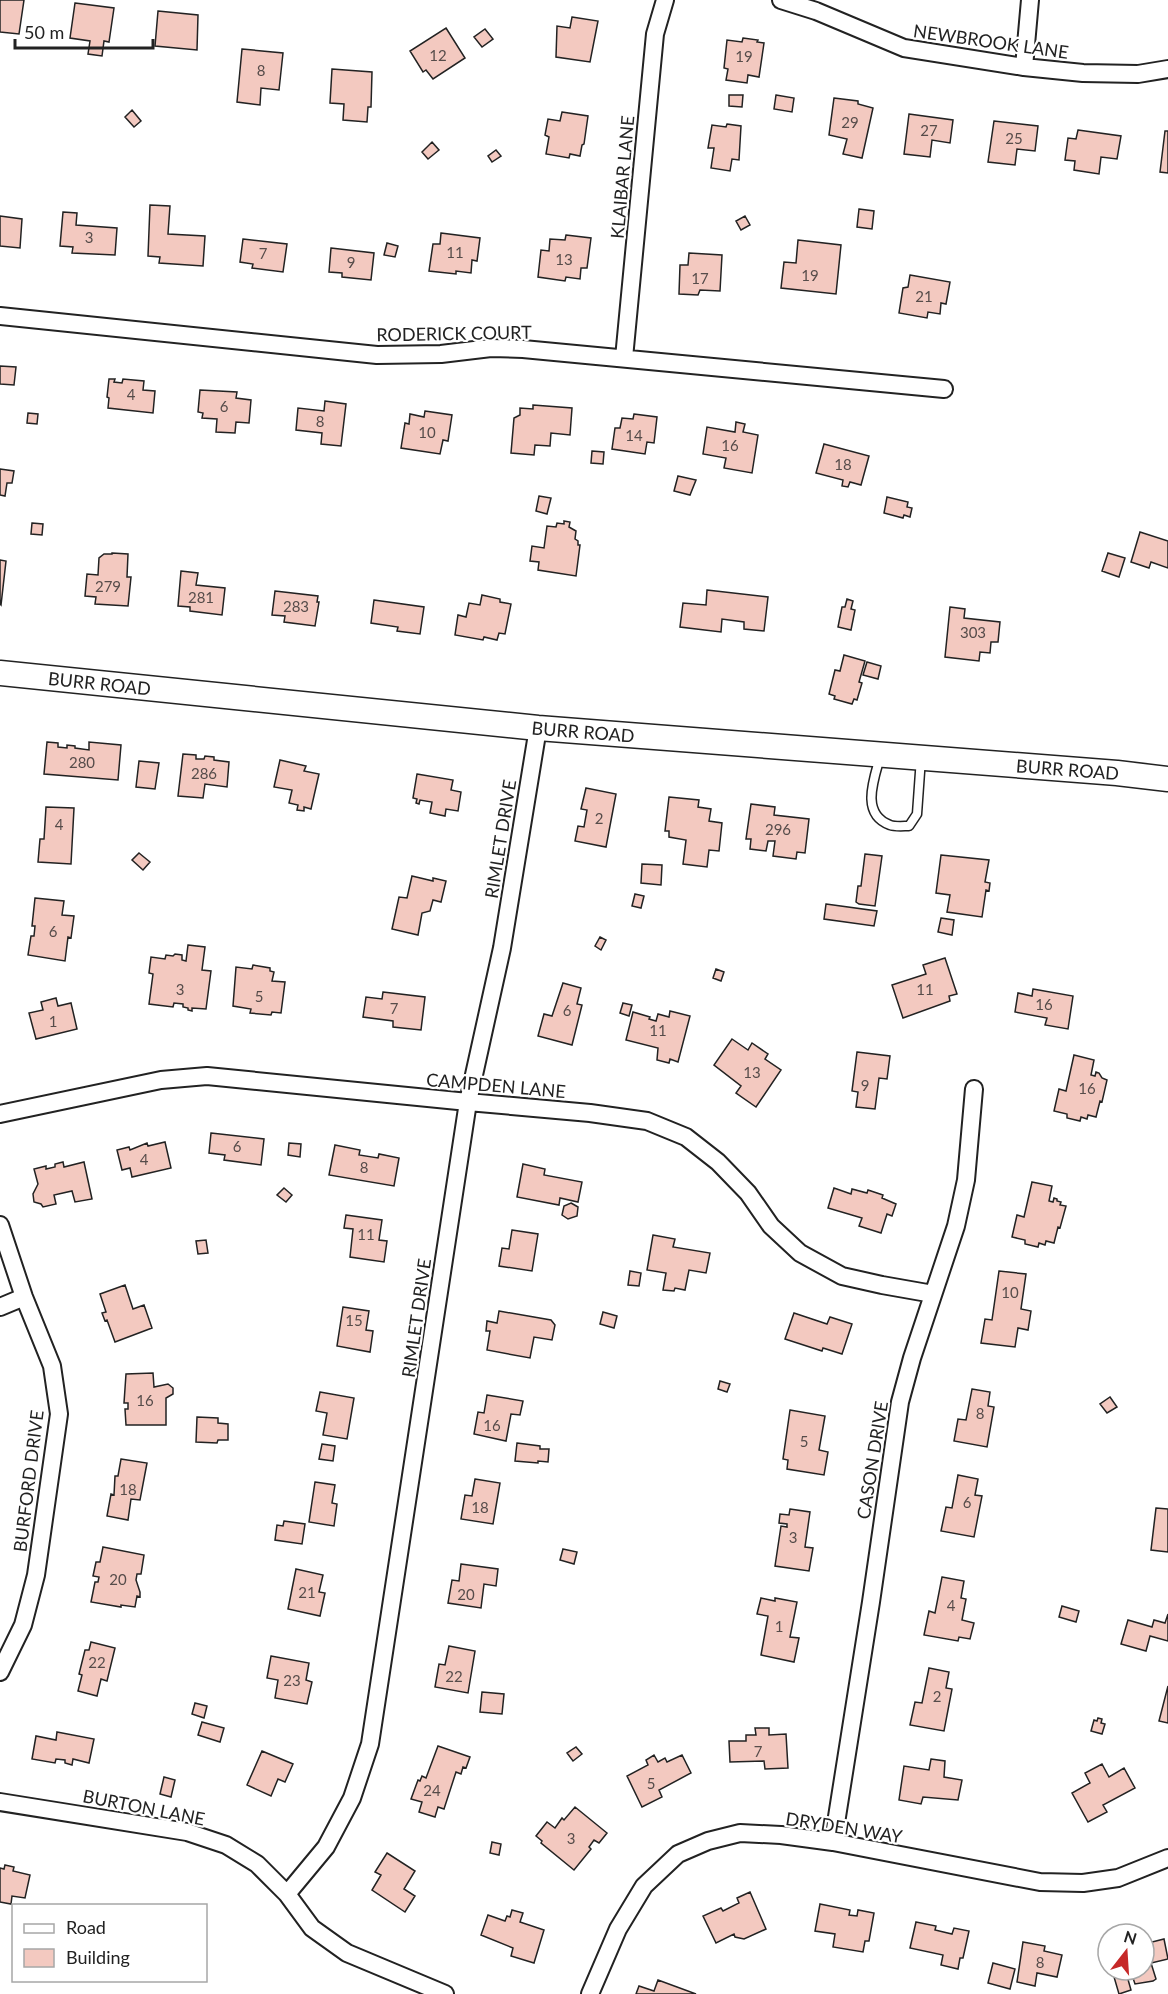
<svg xmlns="http://www.w3.org/2000/svg" width="1168" height="1994" font-family="Lato,sans-serif">
  <style>
    .building { fill: #f3c9c0; stroke: #222; stroke-width: 1.5 }
    .lines { fill: none; stroke-linecap: round; stroke-linejoin: round }
    .lane-casing { stroke: #222; stroke-width: 11 }
    .street-casing { stroke: #222; stroke-width: 20 }
    .secondary-casing { stroke: #222; stroke-width: 27 }
    .lane { stroke: #fff; stroke-width: 8 }
    .street { stroke: #fff; stroke-width: 16 }
    .secondary { stroke: #fff; stroke-width: 24 }
    .labels { text-anchor: middle; dominant-baseline: central; stroke-width: 4.5; stroke-linejoin: round; paint-order: stroke }
    .number-label { font-size: 15px; fill: #564c4a }
    .street-label { font-size: 18px; fill: #222; stroke: #fff }
  </style>
  <rect width="100%" height="100%" fill="#fff"/>
  <path class="building" d="M0 0H24L19 34 0 32Z
    M75 3 114 8 109 42 104 41 102 56 88 54 90 41 70 38Z
    M158 11 198 15 197 50 155 46Z
    M572 17 598 21 590 62 556 57 557 26 570 28Z
    M446 28 465 58 433 79 426 70 423 72 410 51Z
    M485 29 493 39 482 47 474 37Z
    M743 38 758 40 757 42 764 43 759 77 748 75 747 83 726 80 728 69 724 68 727 40 742 42Z
    M242 49 283 53 279 90 261 88 260 105 237 102Z
    M332 69 372 72 371 107H368L367 122 343 120 344 104 330 103Z
    M729 95H743L742 107 729 106Z
    M776 95 794 98 792 112 774 109Z
    M834 98 858 101V104L873 108 862 158 843 154 847 139 829 135Z
    M132 110 141 121 134 127 125 117Z
    M562 112 588 116 584 144 582 145 580 156 570 154 569 158 546 154 549 137 545 135 548 119 560 121Z
    M909 114 953 120 950 143 932 140 930 157 904 154Z
    M994 121 1038 126 1035 151 1017 149 1015 165 988 162Z
    M727 124 741 126 739 160 732 159 730 171 711 168 714 148H708L712 125 726 127Z
    M1078 130 1121 136 1117 159 1101 157 1099 174 1074 170 1075 161 1065 160 1068 138 1076 139Z
    M1165 131H1168V173L1160 172Z
    M432 142 439 150 428 159 422 152Z
    M496 150 501 156 492 162 488 156Z
    M150 205 170 206 168 234 205 236 203 266 159 263 160 257 148 256Z
    M859 209 874 211 872 229 857 227Z
    M63 212 77 213 76 225 117 228 115 255 72 253 73 247 60 246Z
    M0 216 22 219 20 248 0 246Z
    M745 216 750 225 741 230 736 221Z
    M441 233 480 238 477 261 472 260 471 273 456 271V274L429 271 433 244H440Z
    M566 235 591 238 587 268H581L580 279 566 277 565 281 538 277 541 250 549 251 550 239 565 240Z
    M243 239 287 244 283 272 252 268 253 264 240 262Z
    M798 240 841 245 836 294 781 288 784 262 796 263Z
    M387 243 398 246 395 257 384 255Z
    M331 248 374 253 371 280 342 277V273L329 272Z
    M689 253 722 255 720 291 700 290 698 295 679 294 680 265H688Z
    M910 275 950 282 946 304 941 303 940 314 928 312 927 318 899 313 903 288 908 287Z
    M0 366 16 367 14 385 0 384Z
    M109 379H115L114 382 122 383 123 379 144 381 143 390 155 391 153 413 108 408 109 398 107 397Z
    M200 390 237 392 236 398 251 400 249 423 236 422 235 433 216 432 217 419 202 418 203 413 198 412Z
    M325 401 346 404 341 446 321 444 322 433 296 430 298 408 324 411Z
    M533 405 572 408 570 435 551 433 550 446 535 445 534 455 511 453 514 418 520 415V408L533 409Z
    M425 411 452 415 448 441 443 440 440 454 401 448 405 423 409 424 410 414 424 417Z
    M28 413 38 414 37 424 27 423Z
    M634 414 657 417 654 443 647 442 645 454 612 449 615 428H620L622 418 633 419Z
    M736 422 745 424 743 432 758 435 752 473 724 468 726 458 703 454 707 427 735 432Z
    M824 444 869 456 861 485 850 482 848 487 842 486 843 480 816 473Z
    M592 451 604 452 603 464 591 463Z
    M0 469 14 471 12 483H7L5 496 0 495Z
    M678 476 696 480 690 495 674 491Z
    M539 496 551 498 547 514 536 511Z
    M887 497 908 502 907 507 912 508 910 517 904 515 903 518 884 513Z
    M564 521 570 522 569 527 576 531 575 539 578 541V545H580L576 576 538 570 539 562 530 561 532 546 544 548 547 526 556 527 557 523 564 524Z
    M32 523 43 524 42 535 31 534Z
    M1140 532 1168 541V568L1151 562 1149 568 1131 562Z
    M112 553 128 554 127 577H131L128 606 95 604 96 597 85 596 87 574 98 575 99 558 104 554H112Z
    M1108 553 1125 558 1119 577 1102 571Z
    M0 560 6 561 1 605 0 604Z
    M181 571 198 573 196 585 225 588 222 615 190 611V607L178 606Z
    M707 590 768 597 764 631 744 629V622L722 619 721 632 680 627 683 603 706 605Z
    M275 591 318 596 317 602H319L315 626 284 622 285 616 272 615Z
    M482 595 500 599V602L511 604 505 634 499 633 497 640 484 637 483 640 455 635 458 615 466 617 469 603 480 605Z
    M847 599 853 601 851 609 855 610 851 630 838 627 842 607H845Z
    M374 600 424 607 420 634 397 631 398 627 371 623Z
    M950 607 965 609 964 618 1000 622 998 642H991L990 653 980 652 979 661 945 657Z
    M844 655 865 661 859 682 862 683 857 700 854 699 852 704 834 699 835 696 829 694 835 670 840 671Z
    M867 662 881 666 878 679 863 675Z
    M47 742 58 743V747L67 748V745L75 746V748L89 750V742L121 745 118 780 44 774Z
    M183 754 196 755V759H204L205 756 214 757V760L229 762 227 787 205 784 203 798 178 796Z
    M280 760 306 766 304 771 319 774 311 809 304 807V811L297 810 298 805 289 803 292 790 274 787Z
    M139 761 159 763 155 789 136 787Z
    M417 774 453 780 451 790 461 792 458 811 446 809 445 816 430 813 432 802 420 800 419 804 416 803 417 799 413 798Z
    M586 788 616 794 606 847 575 841 578 826 584 827 587 810 581 809Z
    M669 797 699 800 698 807 711 809 709 821 722 823 719 851 709 850 707 867 683 864 686 840 669 837V831H665Z
    M751 804 775 807 774 815 809 819 805 853 797 852 796 859 773 856 775 841H768L766 851 750 849 751 839H746Z
    M46 807 74 808 71 864 38 862 40 839H44Z
    M139 853 150 862 143 870 132 860Z
    M865 854 882 856 875 906 859 904 856 902 858 886H861Z
    M941 855 989 860 985 882 990 883 989 891 986 890 982 917 947 912 950 895 936 893Z
    M642 864 662 865 661 885 641 883Z
    M412 876 433 881V878L446 881 441 902 433 900 430 911 422 913 418 935 392 929 399 897 407 898Z
    M635 894 644 896 641 908 632 906Z
    M35 898 64 901 62 915 74 916 71 938 68 937 65 961 28 955 31 936H34L35 926H32Z
    M826 904 877 911 874 926 824 919Z
    M941 918 954 920 952 935 938 932Z
    M600 937 606 940 601 950 595 946Z
    M188 945 205 947 202 970 211 971 206 1009 192 1008V1011L188 1010V1008L183 1007V1004L174 1003 173 1007 149 1004 153 974 149 973 151 957 165 959 166 955 173 956 175 954 182 955V960L186 961Z
    M945 958 957 994 949 996 950 1001 903 1018 892 985 926 974 923 965Z
    M253 965 270 968V971L274 972 272 981 285 982 281 1013 272 1012 271 1015 250 1013 251 1009 233 1006 236 967 252 969Z
    M716 969 724 972 721 981 713 978Z
    M563 983 581 988 577 1004 582 1005 572 1045 538 1036 544 1014 552 1016Z
    M1033 989 1073 996 1068 1029 1045 1025 1047 1018 1015 1012 1018 993 1032 996Z
    M383 992 425 997 421 1030 393 1027V1021L363 1017 366 997 382 999Z
    M56 998 58 1006 71 1003 77 1029 36 1039 29 1013 43 1010 41 1002Z
    M623 1003 632 1005 629 1016 620 1013Z
    M670 1011 690 1016 678 1062 670 1059 669 1063 657 1060 658 1048 626 1040 633 1012 650 1017 649 1019 656 1021 658 1014 669 1017Z
    M732 1039 748 1050 752 1043 768 1054 765 1059 781 1070 756 1107 736 1093 741 1086 714 1065Z
    M857 1052 890 1056 887 1079 879 1078 875 1109 856 1107 858 1092 852 1091Z
    M1074 1055 1094 1060 1091 1075 1095 1076 1096 1072 1099 1073 1102 1078 1107 1080 1102 1102 1100 1101 1096 1117 1088 1115 1087 1119 1081 1117 1080 1121 1067 1118V1114L1054 1111 1059 1089 1066 1091Z
    M211 1133 264 1139 261 1165 224 1160 225 1155 209 1153Z
    M165 1142 171 1168 132 1177 130 1168 122 1170 117 1150 129 1147 130 1150 147 1143 148 1146Z
    M289 1143 301 1144 300 1157 288 1155Z
    M335 1145 360 1150 359 1155 378 1158 379 1154 399 1158 394 1186 329 1175Z
    M63 1162 64 1167 84 1162 92 1199 75 1202 72 1191 54 1195 56 1204 43 1207 41 1204 34 1202 33 1194 38 1184 34 1169 46 1166V1169L55 1167V1164Z
    M523 1164 545 1169 544 1175 582 1182 578 1202 560 1198 559 1205 517 1197Z
    M1032 1182 1052 1186 1049 1201 1053 1202 1054 1198 1057 1199V1201L1061 1202 1060 1205 1066 1206 1060 1228 1058 1227 1054 1243 1046 1241 1045 1245 1039 1243 1038 1247 1025 1244V1240L1012 1237 1017 1215 1024 1217Z
    M284 1188 292 1195 286 1202 277 1195Z
    M834 1188 851 1194 852 1189 867 1193 868 1190 883 1195 882 1198 896 1204 892 1216 887 1214 881 1233 859 1226 862 1218 828 1208Z
    M571 1203 578 1207 577 1216 568 1219 562 1215 564 1206Z
    M346 1215 382 1220 379 1240 387 1241 384 1262 350 1257 353 1229 344 1228Z
    M512 1230 538 1234 532 1271 499 1266 502 1248 509 1249Z
    M653 1235 675 1239 673 1247 710 1253 706 1273 689 1270 685 1290 675 1288 674 1291 663 1290 666 1273 647 1270Z
    M206 1240 208 1253 198 1254 196 1241Z
    M630 1271 641 1273 639 1286 628 1285Z
    M999 1271 1026 1274 1021 1309 1031 1311 1028 1330 1018 1328 1015 1347 981 1343 985 1319 992 1320Z
    M125 1285 133 1309 144 1305 152 1328 115 1342 107 1320 105 1321 102 1313 106 1312 100 1294Z
    M343 1307 369 1311 366 1330 373 1331 370 1352 337 1346Z
    M499 1311 551 1320 555 1325 552 1340 534 1337 530 1358 487 1350 490 1331H486L487 1321 497 1323Z
    M603 1312 617 1316 614 1328 600 1324Z
    M794 1313 827 1324 830 1317 852 1324 842 1354 823 1348 822 1351 785 1339Z
    M153 1373 154 1387 168 1384 173 1388V1394L166 1398V1425H126L125 1409H128V1403H124L126 1374Z
    M720 1381 730 1384 727 1392 718 1389Z
    M972 1389 990 1392 988 1406 994 1407 987 1447 954 1441 958 1419 966 1420Z
    M320 1392 354 1398 347 1439 323 1435 327 1413 316 1411Z
    M487 1395 523 1401 520 1415 511 1414 506 1441 474 1434 478 1412 484 1413Z
    M1110 1397 1117 1407 1107 1413 1100 1404Z
    M790 1410 825 1416 819 1450 828 1452 824 1475 787 1469 788 1460 783 1459Z
    M197 1417 218 1418V1423L228 1424V1440H218L217 1443 196 1442Z
    M517 1443 540 1446V1449H549L548 1462 538 1461V1463L515 1461Z
    M322 1444 335 1446 333 1461 319 1459Z
    M121 1459 147 1463 140 1500 131 1499 128 1520 107 1516 111 1494 114 1495 115 1476H118Z
    M958 1475 978 1479 975 1495 982 1496 974 1537 941 1531 946 1507 952 1508Z
    M475 1479 500 1483 493 1524 461 1519 465 1495 472 1496Z
    M315 1482 335 1485 332 1503 337 1504 334 1526 309 1522Z
    M1156 1508 1168 1509V1552L1151 1550Z
    M790 1509 810 1512 805 1547 813 1548 809 1571 775 1566 781 1526 787 1527V1524L779 1523 780 1514 789 1515Z
    M284 1521 305 1524 302 1544 275 1540 277 1525 283 1526Z
    M103 1547 144 1555 141 1574H137L136 1580 140 1592V1597L137 1596 135 1607 121 1605V1607L91 1602 95 1582H98L99 1577 93 1576 96 1562H100Z
    M563 1549 577 1552 574 1564 560 1560Z
    M461 1564 498 1569 496 1586 484 1584 481 1608 448 1603 452 1580 459 1581Z
    M296 1569 323 1575 319 1592 325 1593 320 1616 288 1609Z
    M942 1577 964 1581 961 1598 966 1599 962 1620 974 1623 970 1639 959 1637 958 1641 924 1635 929 1611 935 1613Z
    M761 1598 775 1601V1598L797 1602 790 1637 799 1638 794 1662 761 1655 768 1616 757 1614Z
    M1062 1606 1079 1611 1076 1622 1059 1617Z
    M1168 1614V1641L1150 1636 1146 1651 1121 1644 1128 1620 1152 1627 1154 1620 1165 1623Z
    M91 1642 115 1648 107 1681 101 1679 97 1696 78 1691 82 1675 79 1674 85 1650H89Z
    M449 1646 475 1651 468 1693 435 1687 439 1664 445 1665Z
    M271 1656 309 1663 306 1680 312 1682 307 1704 275 1698 278 1680 267 1678Z
    M929 1668 949 1672 946 1688 952 1689 944 1731 910 1725 915 1702 922 1703Z
    M1168 1686V1723L1159 1721Z
    M482 1692 504 1694 502 1714 480 1712Z
    M195 1703 207 1706 204 1718 192 1714Z
    M1098 1718 1102 1719 1101 1723 1105 1724 1102 1734 1091 1731 1094 1720 1097 1721Z
    M202 1722 224 1728 220 1742 198 1735Z
    M755 1728H769V1735L786 1734 788 1768 765 1769 764 1761 730 1762 729 1741H746V1735H756Z
    M57 1732 94 1739 89 1763 73 1759 72 1765 65 1763V1760L56 1759 55 1763 32 1759 36 1736 56 1740Z
    M438 1746 470 1757 466 1768 463 1767 461 1774 456 1772 444 1809 438 1807 435 1817 419 1812 422 1802 411 1799 418 1780 420 1781 422 1776 426 1778Z
    M576 1747 582 1754 573 1761 567 1753Z
    M262 1751 293 1764 285 1782 278 1779 271 1796 247 1785Z
    M654 1755 658 1762 665 1758 667 1762 682 1755 691 1773 659 1790 662 1797 642 1807 627 1776 648 1765 646 1760Z
    M931 1759 945 1761 944 1777 962 1780 958 1800 923 1797 921 1804 899 1800 904 1766 929 1770Z
    M1102 1764 1109 1777 1124 1768 1135 1788 1103 1805 1107 1812 1088 1822 1072 1793 1090 1783 1085 1773Z
    M164 1777 175 1780 171 1797 160 1794Z
    M575 1807 607 1833 599 1843 594 1840 589 1847 591 1849 574 1870 541 1843 542 1841 536 1836 547 1822 555 1828 562 1818 564 1820Z
    M492 1842 501 1844 499 1855 490 1853Z
    M387 1853 415 1871 404 1889 415 1896 405 1912 372 1890 381 1875 375 1872Z
    M5 1865 14 1867 13 1871 30 1875 25 1898 12 1896 11 1904 0 1902V1868L4 1869Z
    M750 1892 766 1929 744 1939 735 1937 734 1934 716 1943 703 1916 721 1908 723 1911 739 1903 737 1898Z
    M820 1904 850 1910 849 1915 857 1916 858 1910 874 1913 869 1941H865L863 1952 833 1947 835 1934 815 1931Z
    M512 1910 523 1913 520 1922 544 1930 534 1963 511 1956 513 1948 481 1935 488 1915 505 1921 507 1916 510 1917Z
    M916 1922 936 1926 935 1930 952 1934 954 1928 969 1931 963 1958H960L958 1969 941 1965 943 1955 910 1948Z
    M1164 1939 1168 1959 1151 1963 1156 1979 1153 1981 1135 1984 1132 1975 1127 1976 1131 1990 1119 1994 1112 1970H1144V1944Z
    M1023 1942 1045 1946 1044 1951 1062 1955 1057 1977 1037 1973 1035 1986 1017 1982Z
    M993 1963 1015 1969 1010 1989 988 1983Z
    M658 1980 696 1994H636L639 1986 654 1991Z"/>
  <g class="lines">
    <g class="lane-casing">
      <path id="lane" d="M880 757C874 779 860 814 890 825 895 827 904 826 909 826L917 814 921 758"/>
    </g>
    <g class="street-casing">
      <path id="street" d="M781 0 816 11 904 48 1024 67 1083 73 1138 74 1168 69
        M1024 67 1030 0
        M0 316 377 355 441 354 491 348 523 349 944 389
        M624 358 655 34 665 0
        M0 1114 161 1080 207 1076 468 1102 590 1113 647 1121 686 1137 718 1162 748 1193 771 1226 800 1253 842 1276 882 1285 933 1294
        M0 1225 24 1297 52 1366 59 1414 36 1575 23 1625 0 1672
        M0 1307 24 1297
        M0 1802 187 1832 226 1845 257 1864 287 1894 312 1928 347 1953 445 1994
        M833 1842 871 1602 900 1402 912 1358 956 1226 966 1180 974 1089
        M287 1894 326 1847 352 1798 370 1744 468 1102 502 948 538 728
        M590 1994 618 1929 644 1886 678 1854 708 1841 740 1833 781 1835 833 1842 1040 1882 1083 1883 1118 1878 1168 1858"/>
    </g>
    <g class="secondary-casing">
      <g id="secondary">
        <path id="s1" d="M0 673 538 728 1117 773 1168 779"/>
      </g>
    </g>
    <use href="#lane" class="lane"/>
    <use href="#street" class="street"/>
    <use href="#secondary" class="secondary"/>
  </g>
  <g class="labels">
    <g class="number-label">
      <text x="438" y="55">12</text>
      <text x="744" y="56">19</text>
      <text x="261" y="70">8</text>
      <text x="850" y="122">29</text>
      <text x="929" y="130">27</text>
      <text x="1014" y="138">25</text>
      <text x="89" y="237">3</text>
      <text x="455" y="252">11</text>
      <text x="263" y="253">7</text>
      <text x="564" y="259">13</text>
      <text x="351" y="262">9</text>
      <text x="810" y="275">19</text>
      <text x="700" y="278">17</text>
      <text x="924" y="296">21</text>
      <text x="131" y="394">4</text>
      <text x="224" y="406">6</text>
      <text x="320" y="421">8</text>
      <text x="427" y="432">10</text>
      <text x="634" y="435">14</text>
      <text x="730" y="445">16</text>
      <text x="843" y="464">18</text>
      <text x="108" y="586">279</text>
      <text x="201" y="597">281</text>
      <text x="296" y="606">283</text>
      <text x="973" y="632">303</text>
      <text x="82" y="762">280</text>
      <text x="204" y="773">286</text>
      <text x="599" y="818">2</text>
      <text x="59" y="824">4</text>
      <text x="778" y="829">296</text>
      <text x="53" y="931">6</text>
      <text x="180" y="989">3</text>
      <text x="925" y="989">11</text>
      <text x="259" y="996">5</text>
      <text x="1044" y="1004">16</text>
      <text x="394" y="1008">7</text>
      <text x="567" y="1010">6</text>
      <text x="53" y="1021">1</text>
      <text x="658" y="1030">11</text>
      <text x="752" y="1072">13</text>
      <text x="865" y="1085">9</text>
      <text x="1087" y="1088">16</text>
      <text x="237" y="1146">6</text>
      <text x="144" y="1159">4</text>
      <text x="364" y="1167">8</text>
      <text x="366" y="1234">11</text>
      <text x="1010" y="1292">10</text>
      <text x="354" y="1320">15</text>
      <text x="145" y="1400">16</text>
      <text x="980" y="1413">8</text>
      <text x="492" y="1425">16</text>
      <text x="804" y="1441">5</text>
      <text x="128" y="1489">18</text>
      <text x="967" y="1502">6</text>
      <text x="480" y="1507">18</text>
      <text x="793" y="1537">3</text>
      <text x="118" y="1579">20</text>
      <text x="307" y="1592">21</text>
      <text x="466" y="1594">20</text>
      <text x="951" y="1605">4</text>
      <text x="779" y="1626">1</text>
      <text x="97" y="1662">22</text>
      <text x="454" y="1676">22</text>
      <text x="292" y="1680">23</text>
      <text x="937" y="1696">2</text>
      <text x="758" y="1751">7</text>
      <text x="651" y="1783">5</text>
      <text x="432" y="1790">24</text>
      <text x="571" y="1838">3</text>
      <text x="1040" y="1962">8</text>
    </g>
    <g class="street-label">
      <text transform="translate(991 41) rotate(8)">NEWBROOK LANE</text>
      <text transform="translate(622 177) rotate(-85)">KLAIBAR LANE</text>
      <text transform="translate(454 333) rotate(-1)">RODERICK COURT</text>
      <text stroke="none"><textPath href="#s1" startOffset="100">BURR ROAD</textPath></text>
      <text stroke="none"><textPath href="#s1" startOffset="586">BURR ROAD</textPath></text>
      <text stroke="none"><textPath href="#s1" startOffset="1072">BURR ROAD</textPath></text>
      <text transform="translate(500 839) rotate(-81)">RIMLET DRIVE</text>
      <text transform="translate(496 1085) rotate(5)">CAMPDEN LANE</text>
      <text transform="translate(416 1318) rotate(-82)">RIMLET DRIVE</text>
      <text transform="translate(872 1460) rotate(-81)">CASON DRIVE</text>
      <text transform="translate(28 1481) rotate(-83)">BURFORD DRIVE</text>
      <text transform="translate(144 1807) rotate(11)">BURTON LANE</text>
      <text transform="translate(844 1827) rotate(9)">DRYDEN WAY</text>
    </g>
  </g>
  <rect x="12" y="1904" width="195" height="78" fill="#ffffff" stroke="#a7a7a7" stroke-width="1.5"/>
  <rect x="24" y="1924" width="30" height="9" fill="#ffffff" stroke="#a7a7a7" stroke-width="1.5"/>
  <text x="66" y="1934" font-size="18" fill="#222222">Road</text>
  <rect x="24" y="1949" width="30" height="18" fill="#f3c9c0" stroke="#a7a7a7" stroke-width="1.5"/>
  <text x="66" y="1964" font-size="18" fill="#222222">Building</text>
  <g transform="translate(1126 1952) rotate(17)"><circle r="28" fill="#ffffff" stroke="#a7a7a7" stroke-width="1.5"/>
  <path d="M0-4.5L10 22L0 15L-10 22Z" fill="#c62828"/>
  <text y="-9" font-size="16" font-weight="bold" text-anchor="middle" fill="#222222">N</text>
  </g>
  <path d="M15 39v9h138v-9" fill="none" stroke="#222222" stroke-width="3"/>
  <text x="24" y="39" font-size="18" fill="#222222" stroke="#ffffff" stroke-width="4.5" paint-order="stroke">50 m</text>
</svg>
